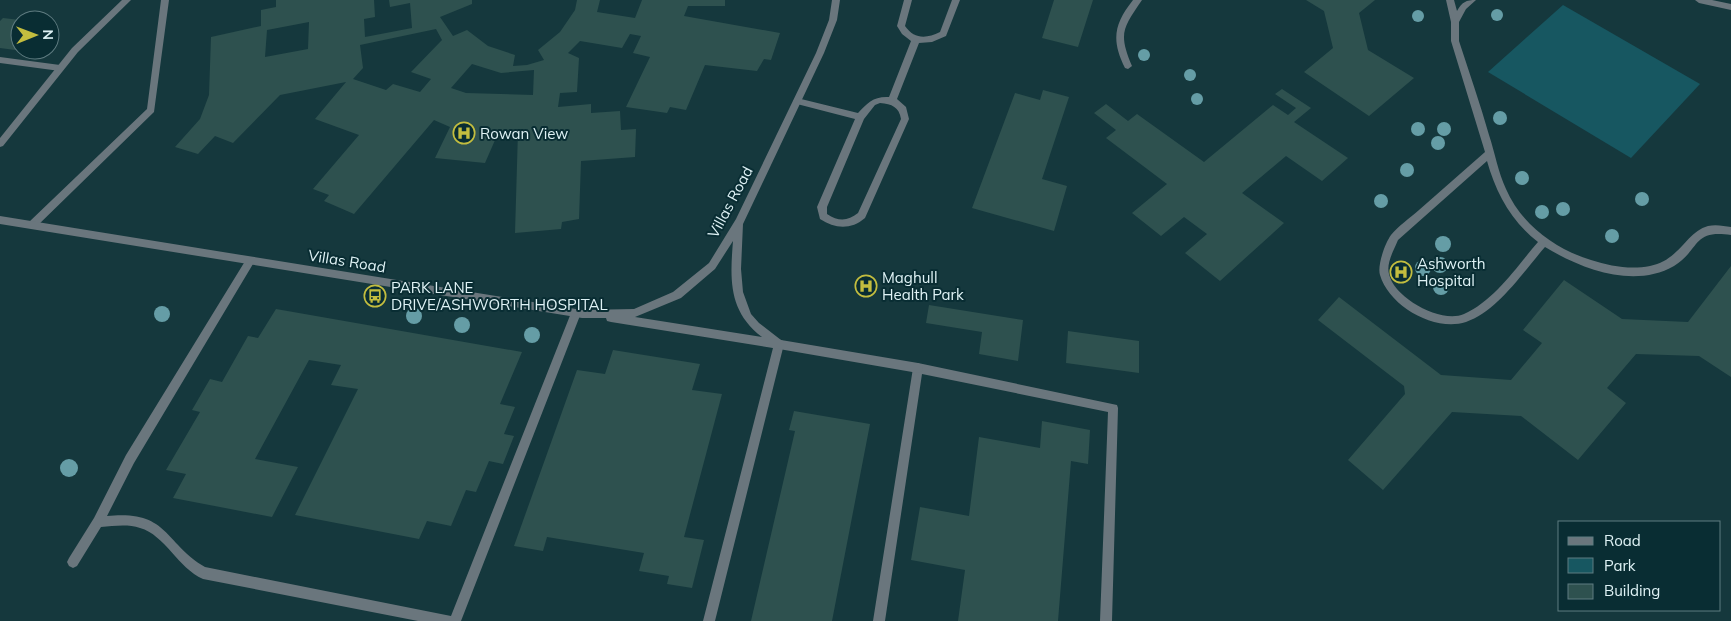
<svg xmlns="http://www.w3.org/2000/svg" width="1731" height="621" font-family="Mulish,sans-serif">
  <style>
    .green { fill: #175761 }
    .building { fill: #2e514f; fill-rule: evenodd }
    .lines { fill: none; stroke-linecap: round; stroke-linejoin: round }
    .lane { fill: #6a767d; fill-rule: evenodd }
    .street { fill: #6a767d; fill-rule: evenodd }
    .tree { fill: #659da6 }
    .labels { text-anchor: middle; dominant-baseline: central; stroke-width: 4; stroke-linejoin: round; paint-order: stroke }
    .poi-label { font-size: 15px; fill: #dff2f5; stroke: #092d33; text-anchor: start }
    .street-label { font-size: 15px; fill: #dff2f5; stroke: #092d33 }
  </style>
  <rect width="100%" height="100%" fill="#15383d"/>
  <path class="green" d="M1563 5 1700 84 1631 158 1488 72Z"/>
  <path class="building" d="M276 0H374L375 17 364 19 365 37 412 28 410 3 390 7 389 0H472V4L440 17 453 36 467 30 488 46 515 55 513 66 527 65 544 60 538 50 560 32 575 10 577 0H600L597 12 635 18 642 0H725V6H688L684 16 780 33 771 60 764 59 757 71 705 65 686 110 670 107 667 113 626 107 650 57 633 53 641 36 630 34 622 48 580 41 568 53 579 58 577 92 560 93 558 107 591 104V113L620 111 621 130 636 129 635 157 581 161 579 219 562 222 561 229 515 233 518 131H499L485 163 435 158 450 127 434 120 354 214 324 201 329 195 313 189 359 135 315 119 346 82 280 95 233 143 215 136 198 154 175 147 200 119 209 95 211 37 261 26V10L276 7ZM309 22 308 49 265 57 267 30ZM436 29 442 40 411 72 431 79 420 92 393 84 386 90 353 79 363 68 360 45ZM472 64 501 73 534 70 533 95 466 93 451 88Z
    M1054 0H1093L1078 47 1042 38Z
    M1306 0H1375L1359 13 1368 50 1414 78 1369 116 1304 72 1333 48 1324 11Z
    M3 18 20 20V45L15 50 0 48V21Z
    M1282 89 1311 108 1294 122 1348 158 1322 181 1286 156 1242 193 1284 223 1220 281 1185 253 1207 234 1184 217 1161 236 1132 213 1167 184 1106 138 1116 130 1094 113 1106 104 1128 121 1137 114 1204 162 1273 105 1288 115 1296 108 1275 94Z
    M1043 90 1069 97 1042 179 1067 186 1054 231 972 208 1015 93 1040 100Z
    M1731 266V377L1699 356 1636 354 1607 388 1626 403 1578 460 1521 416 1452 412 1383 490 1348 460 1405 394 1404 386 1318 320 1339 297 1441 375 1511 380 1542 343 1523 330 1564 280 1622 319 1688 322Z
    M929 305 1023 320 1018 361 979 354 982 332 926 323Z
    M276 309 522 352 500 404 515 407 504 434 514 436 503 464 489 461 476 492 466 490 451 526 427 521 419 539 295 515 358 389 331 385 341 365 309 360 255 459 298 467 272 517 173 498 186 474 166 470 200 412 192 410 210 379 222 382 248 336 258 338Z
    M1068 331 1139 341V373L1066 363Z
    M613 350 700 364 692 390 722 394 684 537 704 540 692 588 667 584 669 576 639 571 644 553 547 537 543 551 514 546 577 370 605 374Z
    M794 411 870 424 832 621H751L795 431 789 430Z
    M1042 421 1090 430 1088 464 1071 461 1058 621H958L965 570 911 560 920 507 969 516 979 437 1040 448Z"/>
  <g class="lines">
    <path class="lane" d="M161 0H169L154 112 35 228H29L27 225 29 222 147 109Z
      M904 0H912L905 26C914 39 926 39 940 32L952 0H960L946 36 932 42 919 43 897 99 906 107 909 119 865 218C851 230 835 229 820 219L817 207 855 119 797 104 793 101 797 98 858 113C867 103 874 96 889 97L911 41 902 34 897 26ZM880 103C892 104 899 107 901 119L858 213C848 221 839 222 827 214V207L864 119 875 105Z
      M1133 0H1142C1123 28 1118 33 1132 66L1128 69 1125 68C1111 40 1114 24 1133 0Z
      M1446 0H1454L1457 11C1462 2 1466 0 1476 0L1466 9 1459 22V41C1469 72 1480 103 1489 135 1495 153 1498 172 1506 189 1521 224 1555 249 1591 260 1610 266 1630 270 1650 266 1680 260 1686 232 1708 226 1716 224 1724 226 1731 227V235C1692 229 1700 250 1674 266 1634 289 1581 269 1545 247 1524 271 1497 312 1466 322 1434 332 1389 306 1380 275 1377 266 1385 243 1391 235 1398 226 1410 218 1419 210 1441 191 1463 171 1485 152L1451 41V22ZM1487 161C1496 193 1511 221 1538 242 1517 266 1495 300 1464 314 1441 324 1394 298 1389 274 1386 263 1394 250 1398 240Z
      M1695 0H1712L1731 4V10L1699 3Z
      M0 57 60 65 64 68 60 71 0 63Z
      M250 257 253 258 255 261 253 264 134 463 107 516C169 510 163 542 205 567L451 616 571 313 572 310 576 309 580 310 581 313 461 621H418L203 579C178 568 165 535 140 528 128 524 114 526 101 527L77 566 73 568 69 566 67 562 69 558 94 518 126 455 247 258Z
      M779 339 783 341 784 344 715 621H703L774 344 775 341Z
      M918 363 1117 405 1118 408 1112 621H1100L1108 412 922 374 885 621H873L913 368 914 365Z"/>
    <path class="street" d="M122 0H131L78 52 3 146 0 147V138L72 48Z
      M832 0H840L837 20 824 53 743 224 741 269 743 292 751 314 759 323 781 340 918 363 922 365 923 368 922 371 918 373 779 349 611 322 607 321 606 318H582L0 224V216L582 310 634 309 673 292 709 263 736 219 816 53 829 20ZM733 241C730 279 728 311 762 337L635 317 681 298 715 269Z"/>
  </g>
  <g class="tree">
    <circle cx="1497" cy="15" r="6"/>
    <circle cx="1418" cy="16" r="6"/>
    <circle cx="1144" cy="55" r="6"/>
    <circle cx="1190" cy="75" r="6"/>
    <circle cx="1197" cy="99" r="6"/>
    <circle cx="1500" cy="118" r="7"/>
    <circle cx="1418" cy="129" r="7"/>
    <circle cx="1444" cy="129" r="7"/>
    <circle cx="1438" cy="143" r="7"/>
    <circle cx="1407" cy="170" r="7"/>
    <circle cx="1522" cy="178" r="7"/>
    <circle cx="1642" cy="199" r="7"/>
    <circle cx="1381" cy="201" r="7"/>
    <circle cx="1563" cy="209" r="7"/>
    <circle cx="1542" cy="212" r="7"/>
    <circle cx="1612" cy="236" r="7"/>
    <circle cx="1443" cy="244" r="8"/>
    <circle cx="1440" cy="265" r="8"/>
    <circle cx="1423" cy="268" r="8"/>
    <circle cx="1441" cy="287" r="8"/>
    <circle cx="162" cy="314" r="8"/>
    <circle cx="414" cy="316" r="8"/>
    <circle cx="462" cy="325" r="8"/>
    <circle cx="532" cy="335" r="8"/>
    <circle cx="69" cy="468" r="9"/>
  </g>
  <defs>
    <g id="hospital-ring" transform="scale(1.125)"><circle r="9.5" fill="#092d33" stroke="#c3bd3f" stroke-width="1.5"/><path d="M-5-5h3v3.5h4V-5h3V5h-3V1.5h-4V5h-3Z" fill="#c3bd3f"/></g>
    <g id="bus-ring" transform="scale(1.125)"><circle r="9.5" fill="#092d33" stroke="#c3bd3f" stroke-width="1.5"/><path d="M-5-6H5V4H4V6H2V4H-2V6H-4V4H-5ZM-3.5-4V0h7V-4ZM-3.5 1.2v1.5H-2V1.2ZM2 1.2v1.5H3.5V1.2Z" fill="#c3bd3f"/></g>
  </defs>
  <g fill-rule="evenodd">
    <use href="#hospital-ring" x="464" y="133"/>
    <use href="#hospital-ring" x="1401" y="272"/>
    <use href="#hospital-ring" x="866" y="286"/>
    <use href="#bus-ring" x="375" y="296"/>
  </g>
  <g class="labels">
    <g class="poi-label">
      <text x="480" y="133">Rowan View</text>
      <text x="1417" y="263">Ashworth<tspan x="1417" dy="17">Hospital</tspan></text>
      <text x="882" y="277">Maghull<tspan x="882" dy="17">Health Park</tspan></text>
      <text x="391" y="287">PARK LANE<tspan x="391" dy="17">DRIVE/ASHWORTH HOSPITAL</tspan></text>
    </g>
    <g class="street-label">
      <text transform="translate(730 202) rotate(-62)">Villas Road</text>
      <text transform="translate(347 261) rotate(9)">Villas Road</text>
    </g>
  </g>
  <rect x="1558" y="521" width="162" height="90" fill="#092d33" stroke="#5f7c81"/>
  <rect x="1568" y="537" width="25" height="8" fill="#6a767d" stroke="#5f7c81"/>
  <text x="1604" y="546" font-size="15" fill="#dff2f5">Road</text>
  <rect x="1568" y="558" width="25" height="15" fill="#175761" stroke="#5f7c81"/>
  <text x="1604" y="571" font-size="15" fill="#dff2f5">Park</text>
  <rect x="1568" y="584" width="25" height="15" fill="#2e514f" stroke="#5f7c81"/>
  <text x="1604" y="596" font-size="15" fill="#dff2f5">Building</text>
  <g transform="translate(35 35) rotate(89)"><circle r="24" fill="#092d33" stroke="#5f7c81"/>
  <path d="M0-4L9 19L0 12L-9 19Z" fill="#c3bd3f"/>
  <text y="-8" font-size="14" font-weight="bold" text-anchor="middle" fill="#dff2f5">N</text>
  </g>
</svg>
